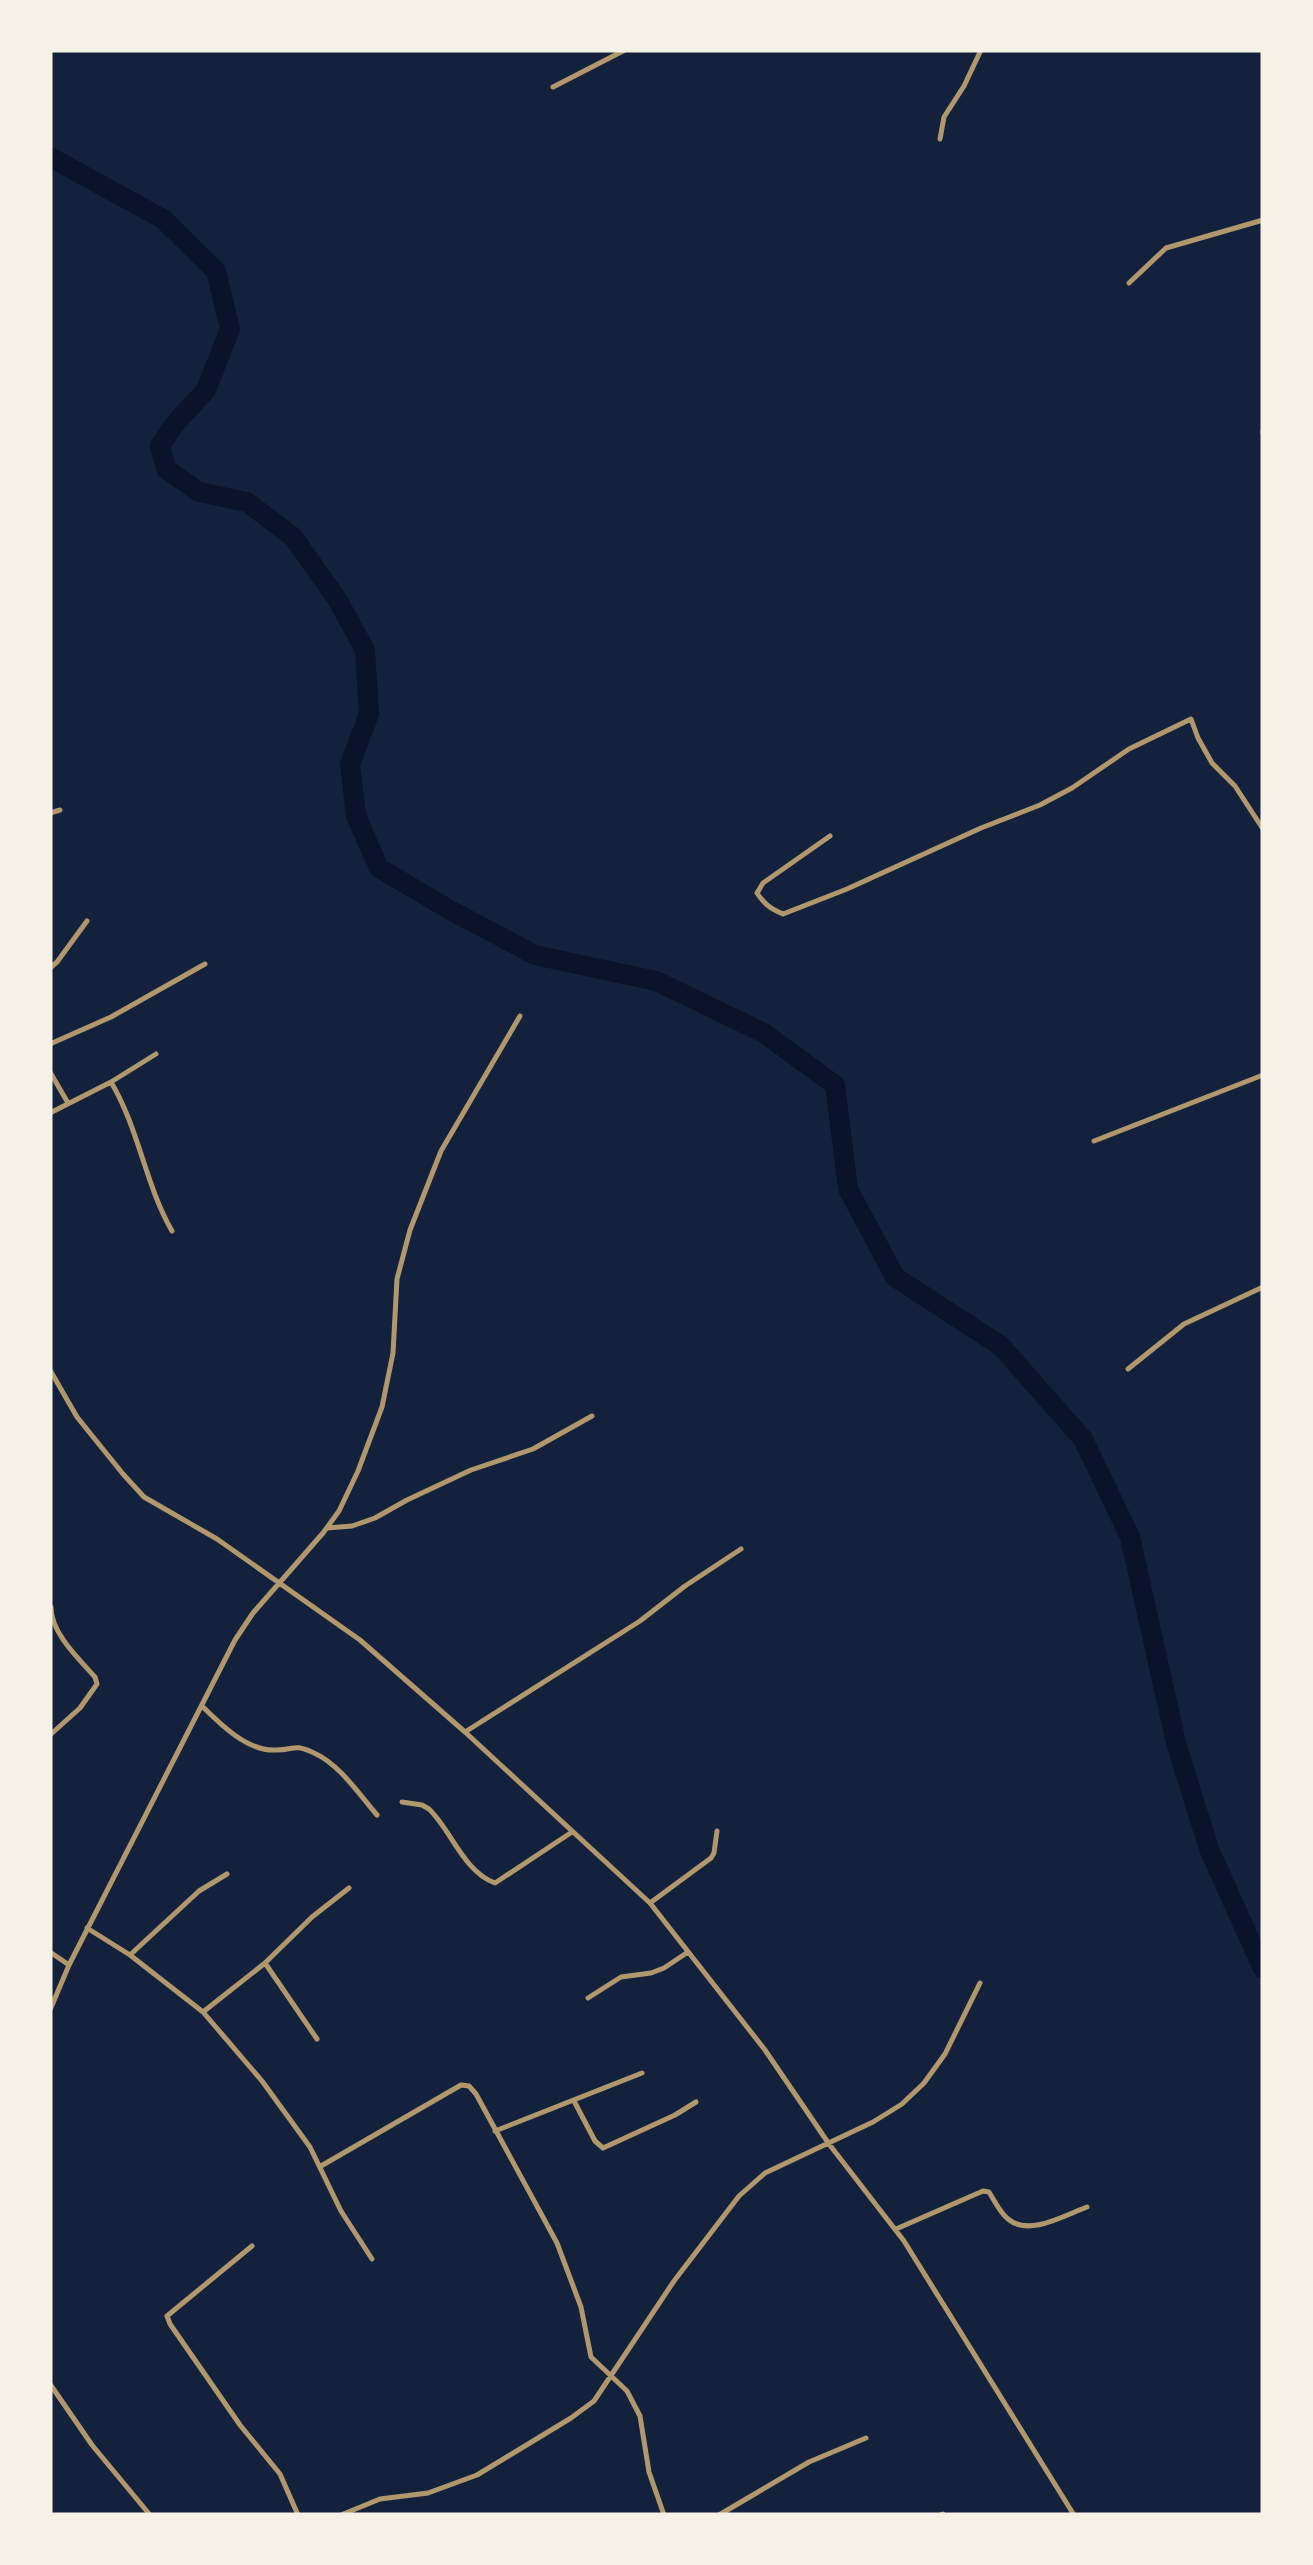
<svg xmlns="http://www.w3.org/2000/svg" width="1313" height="2565" font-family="Inter,sans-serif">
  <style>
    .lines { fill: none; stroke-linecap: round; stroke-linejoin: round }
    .river { stroke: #0b132b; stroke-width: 20 }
    .minor { stroke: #b1986c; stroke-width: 5 }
  </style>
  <rect width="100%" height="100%" fill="#14213d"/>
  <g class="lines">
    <path class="river" d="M50 157 163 219 216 271 230 329 206 390 173 426 160 446 166 469 199 492 247 502 293 537 337 599 365 650 369 714 350 764 356 816 379 868 450 910 535 955 656 981 764 1033 835 1085 848 1189 895 1277 1001 1346 1083 1439 1130 1537 1176 1743 1209 1849 1263 1969"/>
    <path class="minor" d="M553 87 625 50
      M940 139 944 117 964 86 981 50
      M1129 283 1166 248 1263 220
      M1263 431V433
      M50 813 60 810
      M830 836 763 883 757 893C764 904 771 909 783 914L847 889 981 828 1040 805 1072 788 1129 749 1191 719 1198 738 1212 763 1235 786 1263 829
      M50 968 57 962 87 921
      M50 1044 111 1017 205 964
      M50 1072 68 1103
      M111 1082C139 1129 145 1184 172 1231
      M50 1113 111 1082 156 1054
      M1094 1141 1263 1075
      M1128 1369 1184 1324 1263 1287
      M50 1370 77 1417 123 1474 144 1497 217 1539 360 1640 465 1732 650 1903 765 2050 829 2144 904 2241 1074 2515
      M327 1528 352 1526 375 1518 407 1500 471 1470 533 1449 592 1416
      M202 1706C220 1724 248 1752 276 1750 296 1750 292 1743 314 1753 339 1764 359 1794 377 1815
      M465 1732 640 1621 685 1586 741 1549
      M50 1735 80 1708 97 1684 95 1677C78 1658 51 1633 51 1607
      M402 1802 422 1805 429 1809C451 1830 464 1872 495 1883L572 1832
      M650 1903 711 1858 714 1853 717 1831
      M87 1928 130 1955 203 2012 262 2081 310 2147 341 2211 372 2259
      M50 1952 69 1965
      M130 1955 199 1891 227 1874
      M265 1963 317 2039
      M588 1998 621 1977 651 1973 664 1968 688 1952
      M50 2010 69 1965 235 1640 253 1613 323 1533 339 1511 358 1471 382 1407 393 1353 397 1279 410 1230 441 1151 520 1016
      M203 2012 265 1963 312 1917 349 1888
      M574 2101 595 2141 603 2148 675 2115 696 2102
      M495 2131 642 2073
      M321 2166 461 2085 469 2086 476 2094 557 2243 581 2307 591 2357 627 2391 640 2416 649 2472 664 2515
      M896 2229 983 2191 989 2192C994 2200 1000 2213 1008 2219 1029 2237 1065 2215 1087 2207
      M252 2246 167 2316 170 2324 240 2425 280 2474 298 2515
      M50 2384 92 2445 150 2515
      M341 2515 380 2499 428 2493 477 2475 571 2418 594 2401 674 2281 739 2196 765 2173 873 2122 902 2104 924 2083 945 2054 980 1983
      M719 2515 809 2462 866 2438
      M940 2515 943 2514"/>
  </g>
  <rect width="1313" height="2565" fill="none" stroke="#f6f1e7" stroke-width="105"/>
</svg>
